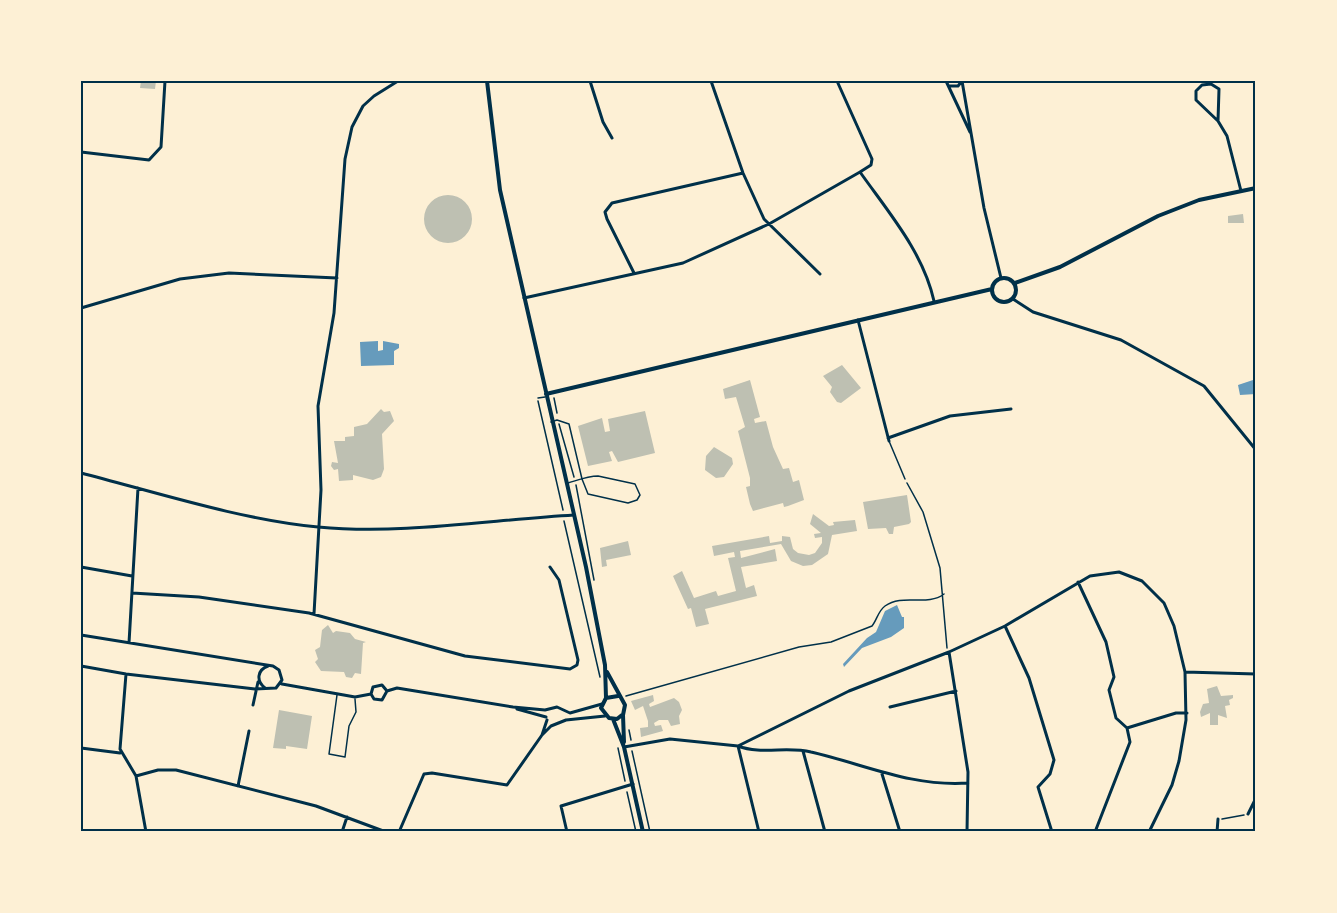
<svg xmlns="http://www.w3.org/2000/svg" width="1337" height="913" font-family="'Fira Sans Condensed',sans-serif">
  <style>
    .water { fill: #669bbc }
    .building { fill: #bec0b2 }
    .lines { fill: none; stroke-linecap: round; stroke-linejoin: round }
    .path { stroke: #003049; stroke-width: 1.5 }
    .service { stroke: #003049; stroke-width: 1.5 }
    .minor { stroke: #003049; stroke-width: 3 }
    .tertiary { stroke: #003049; stroke-width: 4 }
    .neatline { fill: none; stroke: #003049; stroke-width: 2 }
  </style>
  <rect width="100%" height="100%" fill="#fdf0d5"/>
  <path class="water" d="M378 341V351L383 350V341L399 344V348L394 351V365L361 366 360 342Z
    M1256 379V394L1240 395 1238 385Z
    M897 605 902 617H904V628L891 637 862 648 844 667 843 664 867 638 876 632 885 611Z"/>
  <path class="building" d="M141 81H156L155 89 140 88Z
    M424 219a24 24 0 1 1 48 0a24 24 0 1 1-48 0Z
    M1243 214 1244 223H1228V216Z
    M842 365 861 388 841 403 837 402 830 392 832 387 823 376Z
    M750 380 760 417 754 419 755 423 766 421 773 447 783 469 789 468 793 482 799 480 804 500 788 506 784 507 783 503 753 511 750 504 746 487 750 486V478L738 431 745 427 736 397 725 399 723 389Z
    M381 409 384 412 390 411 394 421 382 434 384 469 381 477 373 480 353 475V480L339 481 338 469 334 470 331 466 332 462 338 463 334 441H345V437L354 436V427L367 424Z
    M645 411 655 453 618 462 612 451 609 452 612 461 588 466 578 426 602 418 605 432 610 431 608 419Z
    M714 447 732 458 733 464 724 477 716 478 705 470 706 456Z
    M907 495 911 522 909 524 894 527 893 534H889L886 528 868 529 863 502Z
    M813 514 829 526 834 525 833 522 855 520 857 531 832 535 828 554 812 565 803 566 791 561 781 544 740 551 741 558 775 549 777 561 741 567 746 588 754 585 757 596 705 609 709 624 696 627 691 608 688 609 673 576 682 571 694 598 716 591 718 596 736 591 728 558 735 557 734 552 714 556 712 546 769 536 770 543 782 541V536L790 537 793 549 798 553 809 555 815 553 822 543V537L815 538 814 534 821 533 810 524Z
    M628 541 631 555 606 560 607 566 602 567 600 548Z
    M328 625 333 633 336 631 350 633 355 639 366 642 363 643 361 674 355 673 352 678 346 677 344 672 321 671 315 662 318 659 315 650 320 647 322 630Z
    M1217 686 1221 696 1233 695V698L1229 700 1230 705 1225 706 1227 718 1218 715V725H1210V713L1201 717 1200 712 1203 704 1209 703 1207 689Z
    M653 695 654 701 649 704 650 707 674 698 679 702 682 710 679 716 680 724 671 726 668 720H659L654 723 655 726 661 725 663 731 641 737 640 728 648 727V721L643 706 635 710 631 701Z
    M279 710 312 716 307 749 286 746V749L273 748Z"/>
  <g class="lines">
    <path class="path" d="M554 398 557 413
      M538 401 563 510
      M559 424 574 477
      M907 483 923 512 940 568 947 648
      M576 485 594 580
      M564 521 600 677
      M626 696 799 647 831 642 872 626C877 620 878 611 885 606 903 593 927 607 944 594
      M629 730 631 740
      M618 748 625 781
      M632 751 650 832
      M627 792 636 832
      M1222 819 1244 815"/>
    <path class="service" d="M538 398 545 397
      M551 422 557 420 569 424 582 479 588 494 628 503 637 500 640 495 635 484 598 476C588 476 578 480 568 483
      M889 441 905 479
      M337 695 329 754 345 757 349 726 356 712 355 699"/>
    <path class="minor" d="M590 81 603 122 612 138
      M711 81 743 173 764 219 820 274
      M837 81 872 159 871 165 860 172C889 213 923 252 934 301
      M946 81 970 132
      M962 81 984 208 1001 278
      M949 86H958L962 81
      M1218 121 1196 100V91L1202 85 1211 84 1219 89 1218 121 1227 136 1241 191
      M81 152 149 160 161 147 165 81
      M634 273 607 219 605 212 612 203 743 173
      M524 298 683 263 769 224 860 172
      M1013 299 1033 312 1121 340 1204 386 1256 450
      M81 308 180 279 229 273 337 278
      M858 320 889 441
      M888 438 950 416 1011 409
      M81 473C155 492 242 520 318 527 402 535 489 520 574 515
      M81 567 132 576
      M1078 582 1106 642 1114 677 1109 690 1116 718 1127 728 1130 742 1095 832
      M132 593 199 597 309 613 465 656 570 669 577 665 578 660 559 580 550 567
      M314 614 321 490 318 406 334 313 345 159 352 127 363 106 374 96 398 81
      M1005 626 1029 678 1054 760 1050 774 1038 787 1052 832
      M81 635 273 666 279 670 282 680 276 688 255 689 126 674 81 666
      M129 643 138 488
      M949 652 968 772 967 832
      M1185 672 1256 674
      M126 674 120 749 136 776 146 832
      M282 684 355 697 371 694
      M265 688C256 681 257 670 268 666
      M387 691 397 688 513 707 545 710 557 707 570 713 602 704
      M371 694 373 687 382 685 387 691
      M371 694 374 699 382 700 387 691
      M253 705 258 682
      M890 707 956 691
      M517 709 546 717
      M1127 728 1176 713H1187
      M542 735 551 726 566 720 605 716
      M738 746C761 755 787 746 811 752 864 764 911 787 968 783
      M738 746 759 832
      M624 747 670 739 738 746 849 691 949 652 1005 626 1090 576 1119 572 1142 581 1164 603 1174 626 1185 672 1186 720 1179 761 1172 785 1149 832
      M81 748 120 753
      M803 751 825 832
      M882 774 900 832
      M136 776 158 770H176L316 806 386 832
      M238 786 249 731
      M1248 814 1256 798
      M342 832 347 817
      M399 832 424 774 432 773 507 785 542 735 547 720
      M567 832 561 806 633 784
      M1217 832 1218 819"/>
    <path class="tertiary" d="M487 81 500 190 586 567 605 665 606 698
      M992 290a12 12 0 1 1 24 0a12 12 0 1 1-24 0Z
      M1015 283 1060 267 1158 216 1199 200 1256 188
      M546 394 992 289
      M607 672 625 705 623 715 624 742
      M618 696 606 698 601 708 609 718 617 719 622 715
      M613 719 624 747 643 832"/>
  </g>
  <rect width="1337" height="913" fill="none" stroke="#fdf0d5" stroke-width="165"/>
  <rect x="82" y="82" width="1172" height="748" class="neatline"/>
</svg>
